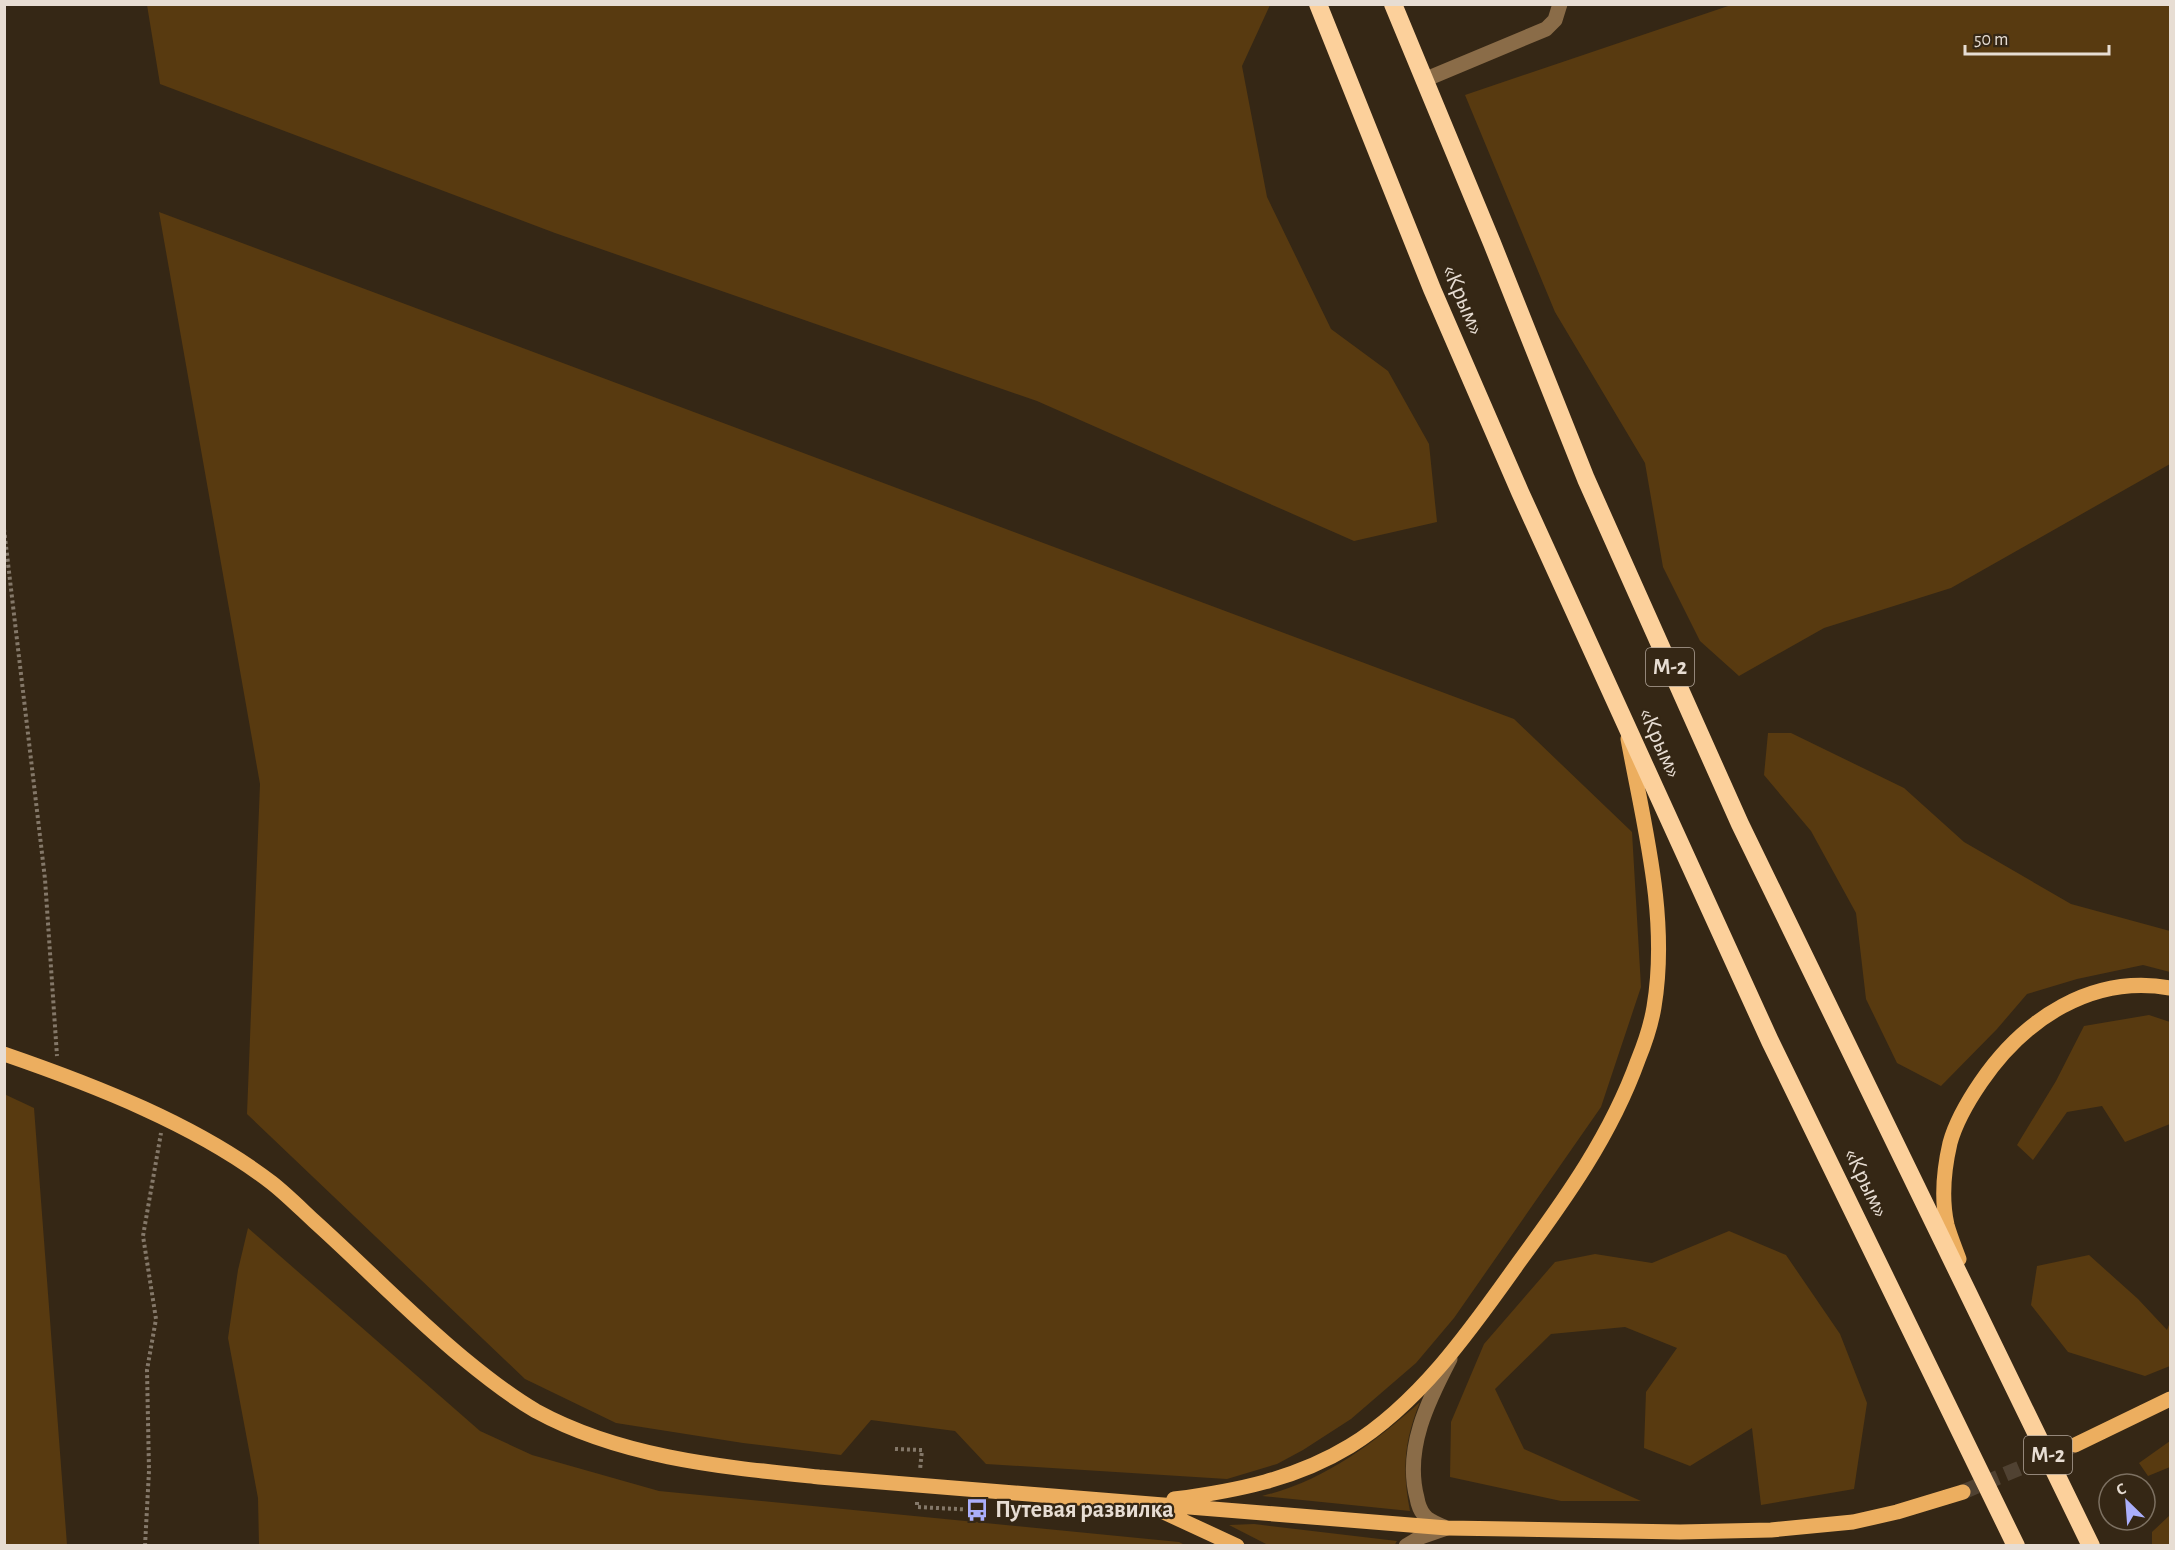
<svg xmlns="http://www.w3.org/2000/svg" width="2175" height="1550" font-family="'Alegreya Sans',sans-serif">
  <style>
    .green { fill: #583a10 }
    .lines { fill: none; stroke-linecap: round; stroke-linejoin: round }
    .major-tunnel { stroke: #504232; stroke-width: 15; stroke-dasharray: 15 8; stroke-linecap: butt }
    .path { stroke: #847869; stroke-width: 4; stroke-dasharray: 3 3; stroke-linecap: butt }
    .minor { stroke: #8a6c48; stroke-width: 15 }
    .major { stroke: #ecae5f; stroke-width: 15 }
    .highway { stroke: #fcd09b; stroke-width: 18 }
    .labels { text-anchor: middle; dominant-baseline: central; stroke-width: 4.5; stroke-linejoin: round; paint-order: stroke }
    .shield { fill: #352715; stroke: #b2a69a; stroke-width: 1.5 }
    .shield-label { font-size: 22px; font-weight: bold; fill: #e7ddd3 }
    .street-label { font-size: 24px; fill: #e7ddd3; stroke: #352715 }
    .poi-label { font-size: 24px; font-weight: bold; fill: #e7ddd3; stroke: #352715; text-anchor: start }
  </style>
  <rect width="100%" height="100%" fill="#352715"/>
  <path class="green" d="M1734 4 2170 5V464L1951 588 1824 628 1739 676 1700 641 1663 567 1645 463 1555 312 1465 95Z
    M147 5H1270L1242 66 1267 197 1331 329 1388 371 1429 444 1437 522 1354 541 1037 401 555 233 160 84Z
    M159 212 1514 719 1632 832 1641 987 1601 1107 1454 1318 1416 1363 1351 1419 1303 1450 1277 1464 1227 1479 986 1464 955 1431 871 1420 841 1455 743 1443 616 1423 525 1379 247 1114 260 784Z
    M1768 733H1791L1904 788 1964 842 2071 904 2170 931V972L2143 965 2077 979 2027 994 1997 1029 1941 1086 1897 1063 1866 999 1856 913 1811 831 1764 775Z
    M2149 1015 2170 1022V1124L2125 1142 2102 1106 2067 1112 2033 1160 2017 1145 2056 1081 2084 1026Z
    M4 1094 34 1108 67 1545H5Z
    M248 1228 480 1431 532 1455 659 1491 1179 1542 1185 1545H259L258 1498 228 1338 238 1270Z
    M1729 1231 1786 1255 1840 1334 1867 1403 1854 1489 1761 1505 1752 1428 1690 1466 1644 1448 1646 1392 1677 1348 1625 1327 1551 1334 1495 1389 1524 1449 1641 1501H1561L1450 1477 1451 1422 1484 1344 1555 1262 1595 1254 1652 1263Z
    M2089 1255 2138 1299 2167 1330 2170 1322V1366L2145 1376 2068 1352 2031 1305 2037 1266Z
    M1420 1402C1404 1441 1402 1470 1410 1511L1262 1496C1324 1481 1373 1444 1420 1402Z
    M2170 1441V1467L2148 1476 2139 1463Z
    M2170 1515V1545H2152V1532Z
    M1254 1524 1397 1541 1394 1546 1268 1545 1229 1525Z"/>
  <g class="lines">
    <path class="major-tunnel" d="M1963 1492 2075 1445"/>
    <path class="path" d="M4 529 45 879 57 1056
      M895 1449 922 1450 920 1470
      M917 1502V1507L977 1510
      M145 1546 149 1471 147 1370 156 1319 143 1236 161 1133"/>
    <path class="minor" d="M1424 80 1546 29 1555 20 1560 4
      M1444 1527C1437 1524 1428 1521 1424 1515 1420 1510 1418 1504 1417 1498 1404 1449 1428 1401 1450 1359
      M1406 1546 1421 1537 1447 1528"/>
    <path class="major" d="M4 1054C94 1085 197 1125 272 1183 286 1194 300 1208 314 1221 364 1266 411 1315 463 1358 486 1377 510 1396 536 1411 622 1458 723 1467 819 1477L1447 1528 1680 1532 1771 1530 1853 1522 1897 1512 1963 1492
      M1959 1259C1955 1248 1950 1236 1947 1225 1941 1198 1944 1169 1950 1143 1956 1121 1968 1101 1981 1082 2024 1019 2092 974 2170 988
      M2075 1445 2170 1399
      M1174 1499C1236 1491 1296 1479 1350 1446 1420 1403 1472 1328 1519 1262 1566 1198 1611 1135 1638 1060 1645 1043 1651 1025 1654 1007 1669 918 1644 826 1628 739
      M1157 1509 1237 1546"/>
    <path class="highway" d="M1318 4 1432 289 1520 492 1770 1041 2016 1546
      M1393 4 1492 243 1586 479 1740 824 2091 1546"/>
  </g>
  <defs>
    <g id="bus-bare" transform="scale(1.8)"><path d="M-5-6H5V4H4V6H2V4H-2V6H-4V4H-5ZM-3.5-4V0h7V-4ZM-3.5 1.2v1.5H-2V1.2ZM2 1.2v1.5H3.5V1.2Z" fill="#abaffb" stroke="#352715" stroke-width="2.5" paint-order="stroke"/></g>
  </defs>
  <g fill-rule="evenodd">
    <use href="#bus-bare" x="977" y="1510"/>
  </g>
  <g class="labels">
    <g class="shield">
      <rect x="1646" y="648" width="48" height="38" rx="4.5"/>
      <rect x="2024" y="1436" width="48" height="38" rx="4.5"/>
    </g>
    <g class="shield-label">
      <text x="1670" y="667">М-2</text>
      <text x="2048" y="1455">М-2</text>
    </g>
    <g class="street-label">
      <text transform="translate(1463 300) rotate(67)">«Крым»</text>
      <text transform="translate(1660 743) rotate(66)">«Крым»</text>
      <text transform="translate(1866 1183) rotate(64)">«Крым»</text>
    </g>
    <g class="poi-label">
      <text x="995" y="1510">Путевая развилка</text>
    </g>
  </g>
  <rect width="2175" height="1550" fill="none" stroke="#e7ddd3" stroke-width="12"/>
  <g transform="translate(2127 1502) rotate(335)"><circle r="28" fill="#352715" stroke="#7c7061" stroke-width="1.5"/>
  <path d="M0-4.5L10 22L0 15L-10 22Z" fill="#abaffb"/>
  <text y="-9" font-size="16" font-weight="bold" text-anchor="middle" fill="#e7ddd3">С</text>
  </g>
  <path d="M1965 45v9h144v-9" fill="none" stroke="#e7ddd3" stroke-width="3"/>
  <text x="1974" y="45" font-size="18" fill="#e7ddd3" stroke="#352715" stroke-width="4.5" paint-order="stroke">50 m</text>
</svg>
